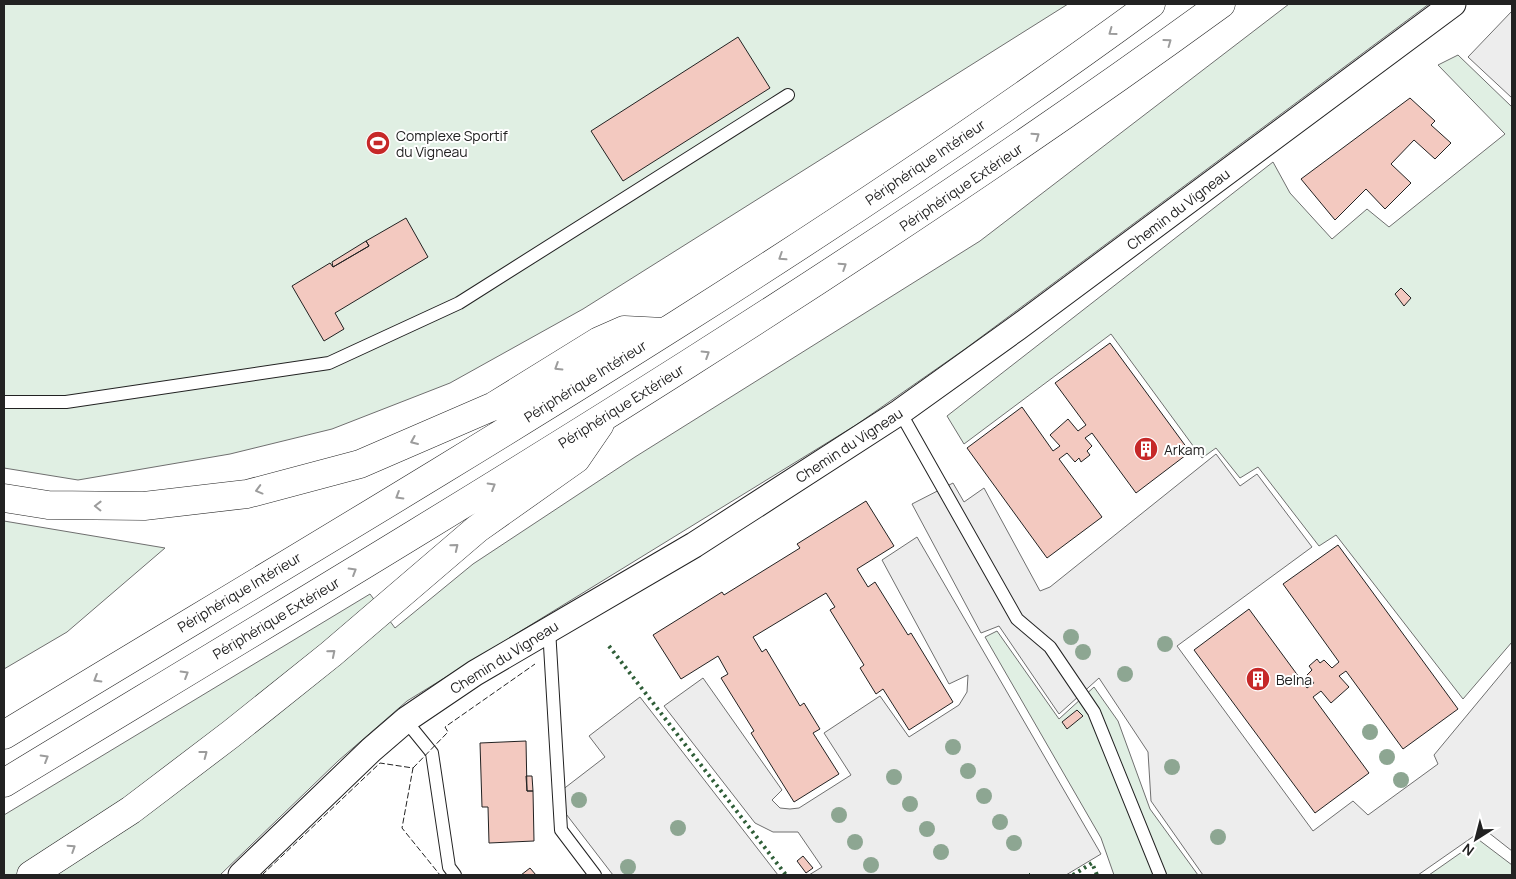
<svg xmlns="http://www.w3.org/2000/svg" width="1516" height="879" font-family="Manrope,sans-serif">
  <style>
    .green { fill: #e0efe3; stroke: #6f6f6f }
    .parking { fill: #ededed; stroke: #6f6f6f }
    .building { fill: #f3c9c0; stroke: #222 }
    .lines { fill: none; stroke-linecap: round; stroke-linejoin: round }
    .service-casing { stroke: #222; stroke-width: 14 }
    .minor-casing { stroke: #222; stroke-width: 27 }
    .trunk-casing { stroke: #222; stroke-width: 29 }
    .service { stroke: #fff; stroke-width: 12 }
    .minor { stroke: #fff; stroke-width: 25 }
    .trunk { stroke: #fff; stroke-width: 28 }
    .hedge { stroke: #2f5e38; stroke-width: 4; stroke-dasharray: 2.5 4; stroke-linecap: butt }
    .fence { stroke: #222; stroke-width: 1; stroke-dasharray: 6 2.5; stroke-linecap: butt }
    .tree { fill: #8da692 }
    .oneway { stroke: #9c9c9c }
    .labels { text-anchor: middle; dominant-baseline: central; stroke-width: 4; stroke-linejoin: round; paint-order: stroke }
    .poi-label { font-size: 14px; fill: #222; stroke: #fff; text-anchor: start }
    .street-label { font-size: 14px; fill: #222; stroke: #fff }
  </style>
  <rect width="100%" height="100%" fill="#fff"/>
  <path class="green" d="M4 4H1068L583 309 450 383 332 429 230 454 78 480 4 468Z
    M1289 4H1429L965 349 856 425 407 701 338 761 220 875H4V815L370 594 395 628 473 564 635 457 980 241Z
    M1458 55 1512 107V642L1463 699 1336 535 1319 546 1258 467 1240 478 1216 448 1202 458 1111 334 964 444 947 416 1273 162 1290 193 1332 239 1367 209 1389 227 1505 134 1438 65Z
    M4 521 165 548 67 632 4 669Z
    M997 631 1059 719 1094 687 1118 721 1150 809 1198 875H1114L1101 838 985 637Z
    M1479 840 1512 865V875H1429Z"/>
  <path class="parking" d="M1512 11V98L1468 57Z
    M1216 454 1240 486 1257 474 1312 547 1177 646 1313 831 1353 801 1368 815 1438 764 1434 755 1512 661V851L1484 829 1418 875H1203L1151 801 1148 752 1099 678 1059 714 999 626 981 633 912 504 953 483 964 502 984 488 1040 591 1050 587Z
    M917 537 1101 854 1066 875H809L822 867 798 832H773L755 823 664 706 703 678 782 790 772 800 780 808 790 809 799 808 851 775 824 733 880 696 909 737 959 705 967 692 968 675 949 684 882 560Z
    M640 697 778 875H613L553 797 605 757 589 736Z"/>
  <path class="building" d="M738 37 770 88 623 181 591 131Z
    M1410 98 1435 121 1431 125 1451 143 1435 159 1414 140 1391 164 1411 183 1385 209 1366 189 1335 220 1301 179Z
    M406 218 428 257 335 313 344 329 324 341 292 286 330 263 333 267 369 246 366 241Z
    M366 241 369 246 333 267 332 262Z
    M1401 288 1411 298 1404 306 1395 294Z
    M1110 343 1190 452 1136 493 1092 433 1085 438 1092 446 1087 451 1090 455 1081 462 1079 458 1075 462 1067 453 1059 459 1102 517 1047 558 967 448 1022 407 1053 451 1060 446 1050 435 1068 419 1078 431 1086 425 1055 383Z
    M866 501 894 546 857 569 868 587 875 582 908 635 911 633 953 702 909 730 883 689 876 694 860 668 864 665 830 610 835 607 826 593 753 637 762 652 766 649 800 706 804 703 820 729 813 733 839 774 794 802 751 733 754 731 721 678 728 674 718 656 681 679 653 635 722 592 724 595 800 548 797 544Z
    M1338 545 1458 709 1403 749 1346 671 1339 676 1349 687 1331 703 1321 691 1313 697 1369 773 1315 813 1194 650 1249 609 1307 688 1314 683 1307 675 1312 670 1309 666 1317 659 1320 663 1324 660 1332 668 1339 662 1283 584Z
    M1077 710 1083 716 1067 729 1062 722Z
    M526 741 527 791H533L534 841 489 843 488 807H482L480 743Z
    M526 776H532L533 791H527Z
    M803 856 813 868 806 873 797 861Z
    M530 868 536 875H521Z"/>
  <g class="lines">
    <g class="service-casing">
      <path id="service" d="M4 402H66L329 363 459 303 788 95
        M900 412 1017 619 1050 647 1094 712 1160 875
        M549 629 561 830 595 875
        M406 721 432 753 449 867 455 875"/>
    </g>
    <g class="minor-casing">
      <path id="minor" d="M241 875 371 750 407 719 475 673 694 545 900 412 1017 328 1453 4"/>
    </g>
    <g class="trunk-casing">
      <path id="trunk" d="M4 498 48 505 144 506 247 494 360 464 494 406 599 341 624 330 664 332
        M4 735C391 500 785 272 1151 4
        M4 783C416 533 831 288 1221 4
        M31 875 131 810 231 734 331 654 477 529 576 459 600 424"/>
    </g>
    <use href="#service" class="service"/>
    <use href="#minor" class="minor"/>
    <use href="#trunk" class="trunk"/>
    <path class="hedge" d="M609 646 786 875
      M1029 875H1030
      M1073 875 1092 863 1097 875"/>
    <path class="fence" d="M413 768 448 732 445 727 535 664
      M262 875 380 763 413 768 402 828 440 875"/>
  </g>
  <g class="tree">
    <circle cx="1071" cy="637" r="8"/>
    <circle cx="1165" cy="644" r="8"/>
    <circle cx="1083" cy="652" r="8"/>
    <circle cx="1125" cy="674" r="8"/>
    <circle cx="1370" cy="732" r="8"/>
    <circle cx="953" cy="747" r="8"/>
    <circle cx="1387" cy="757" r="8"/>
    <circle cx="1172" cy="767" r="8"/>
    <circle cx="968" cy="771" r="8"/>
    <circle cx="894" cy="777" r="8"/>
    <circle cx="1401" cy="780" r="8"/>
    <circle cx="984" cy="796" r="8"/>
    <circle cx="579" cy="800" r="8"/>
    <circle cx="910" cy="804" r="8"/>
    <circle cx="839" cy="815" r="8"/>
    <circle cx="1000" cy="822" r="8"/>
    <circle cx="678" cy="828" r="8"/>
    <circle cx="927" cy="829" r="8"/>
    <circle cx="1218" cy="837" r="8"/>
    <circle cx="855" cy="842" r="8"/>
    <circle cx="1014" cy="843" r="8"/>
    <circle cx="941" cy="852" r="8"/>
    <circle cx="871" cy="865" r="8"/>
    <circle cx="628" cy="867" r="8"/>
  </g>
  <defs><path id="oneway-chevron" d="M-2-3.5L2.5 0L-2 3.5" fill="none" stroke-width="1.6" stroke-linecap="round" stroke-linejoin="round" transform="scale(1.25)"/></defs>
  <g class="oneway">
    <use href="#oneway-chevron" transform="translate(1112 32) rotate(144)"/>
    <use href="#oneway-chevron" transform="translate(1168 42) rotate(-36)"/>
    <use href="#oneway-chevron" transform="translate(1036 136) rotate(-35)"/>
    <use href="#oneway-chevron" transform="translate(782 257) rotate(147)"/>
    <use href="#oneway-chevron" transform="translate(843 266) rotate(-33)"/>
    <use href="#oneway-chevron" transform="translate(706 354) rotate(-32)"/>
    <use href="#oneway-chevron" transform="translate(558 367) rotate(148)"/>
    <use href="#oneway-chevron" transform="translate(414 441) rotate(157)"/>
    <use href="#oneway-chevron" transform="translate(492 486) rotate(-31)"/>
    <use href="#oneway-chevron" transform="translate(259 490) rotate(165)"/>
    <use href="#oneway-chevron" transform="translate(399 496) rotate(149)"/>
    <use href="#oneway-chevron" transform="translate(98 506) rotate(-179)"/>
    <use href="#oneway-chevron" transform="translate(455 547) rotate(-39)"/>
    <use href="#oneway-chevron" transform="translate(353 571) rotate(-31)"/>
    <use href="#oneway-chevron" transform="translate(332 653) rotate(-40)"/>
    <use href="#oneway-chevron" transform="translate(185 674) rotate(-31)"/>
    <use href="#oneway-chevron" transform="translate(97 679) rotate(149)"/>
    <use href="#oneway-chevron" transform="translate(204 754) rotate(-37)"/>
    <use href="#oneway-chevron" transform="translate(45 758) rotate(-31)"/>
    <use href="#oneway-chevron" transform="translate(72 848) rotate(-33)"/>
  </g>
  <defs>
    <g id="stadium-disc" transform="scale(1.25)"><circle r="9.5" fill="#c62828" stroke="#fff"/><path d="M0-5a6.5 5 0 1 0 0 10a6.5 5 0 1 0 0-10ZM-3.5-1.8h7v3.6h-7Z" fill="#fff"/></g>
    <g id="building-disc" transform="scale(1.25)"><circle r="9.5" fill="#c62828" stroke="#fff"/><path d="M-4-6H4V6H1V3H-1V6H-4ZM-2.5-4.3h1.7v1.8h-1.7ZM.8-4.3h1.7v1.8H.8ZM-2.5-1h1.7V.8h-1.7ZM.8-1h1.7V.8H.8Z" fill="#fff"/></g>
  </defs>
  <g fill-rule="evenodd">
    <use href="#stadium-disc" x="378" y="143"/>
    <use href="#building-disc" x="1146" y="449"/>
    <use href="#building-disc" x="1258" y="679"/>
  </g>
  <g class="labels">
    <g class="poi-label">
      <text x="396" y="135">Complexe Sportif<tspan x="396" dy="16">du Vigneau</tspan></text>
      <text x="1164" y="449">Arkam</text>
      <text x="1276" y="679">Belna</text>
    </g>
    <g class="street-label">
      <text transform="translate(925 162) rotate(-34)">Périphérique Intérieur</text>
      <text transform="translate(961 187) rotate(-34)">Périphérique Extérieur</text>
      <text transform="translate(1178 209) rotate(-37)">Chemin du Vigneau</text>
      <text transform="translate(585 381) rotate(-32)">Périphérique Intérieur</text>
      <text transform="translate(621 406) rotate(-32)">Périphérique Extérieur</text>
      <text transform="translate(849 445) rotate(-33)">Chemin du Vigneau</text>
      <text transform="translate(239 592) rotate(-31)">Périphérique Intérieur</text>
      <text transform="translate(276 618) rotate(-31)">Périphérique Extérieur</text>
      <text transform="translate(504 657) rotate(-32)">Chemin du Vigneau</text>
    </g>
  </g>
  <rect width="1516" height="879" fill="none" stroke="#222222" stroke-width="10"/>
  <g transform="translate(1476 839) rotate(216)" stroke="#ffffff" stroke-width="4" paint-order="stroke">
  <path d="M0-4L9 19L0 12L-9 19Z" fill="#222222"/>
  <text y="-8" font-size="14" font-weight="bold" text-anchor="middle" fill="#222222">N</text>
  </g>
</svg>
